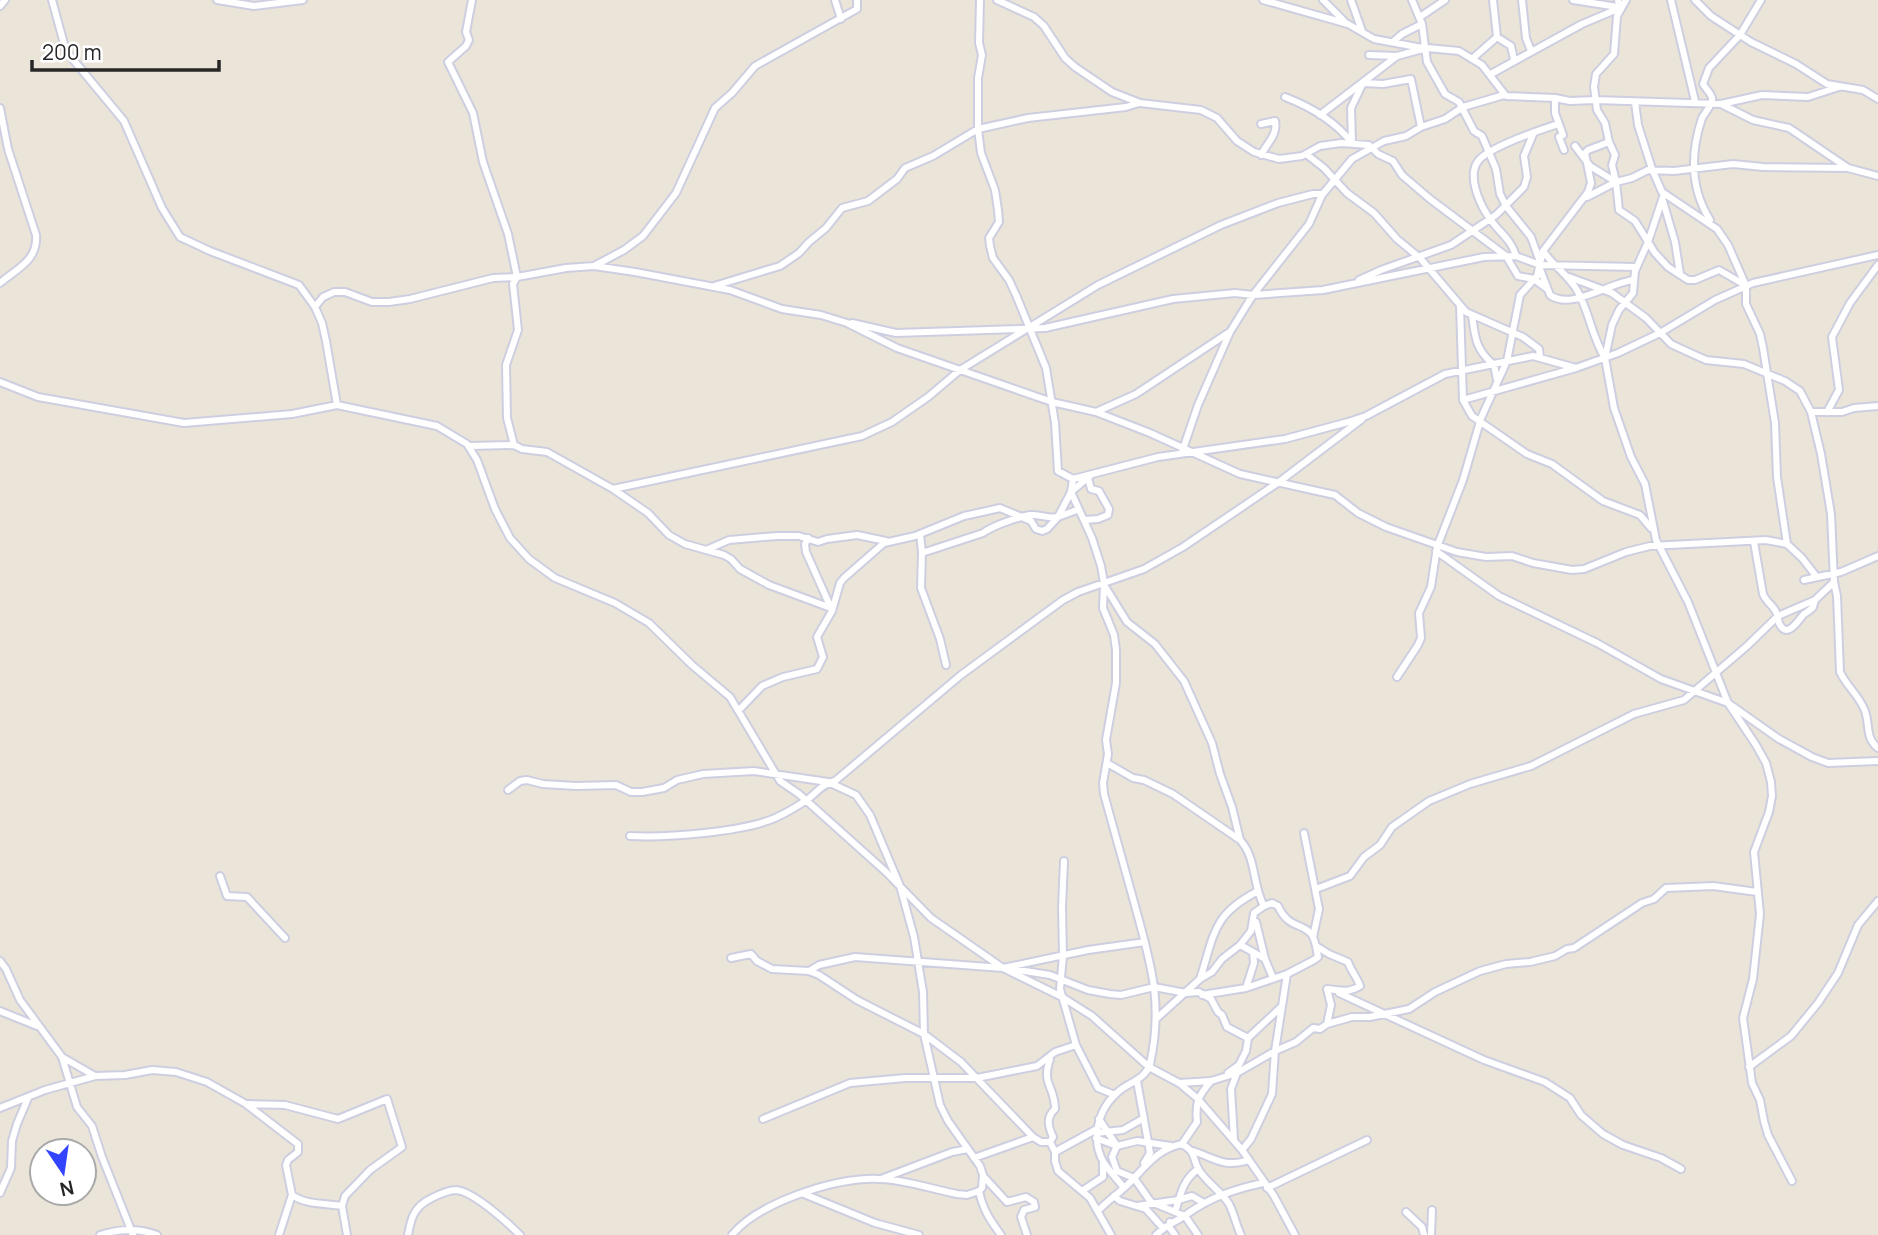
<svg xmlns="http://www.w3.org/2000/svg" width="1878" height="1235" font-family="Manrope,sans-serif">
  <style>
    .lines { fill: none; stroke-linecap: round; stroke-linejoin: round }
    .minor-casing { stroke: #cdcfe1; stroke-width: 10 }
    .minor { stroke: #fff; stroke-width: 6 }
  </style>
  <rect width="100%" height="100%" fill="#ebe4d8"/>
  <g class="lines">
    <g class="minor-casing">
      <path id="minor" d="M52 0 66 51 124 121 162 208 180 237 210 251 299 285 315 307 322 323 326 341 337 405
        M217 0 254 6 303 0
        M472 0 466 32 469 40 466 46 448 62 473 113 483 162 508 234 517 277 513 284 518 330 506 365 507 418 514 445
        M835 0 841 19
        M980 0 979 43 982 55 978 78V129L981 153 995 190 998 210 999 222 989 238 990 246 993 258 1009 280 1016 295 1046 368 1055 423 1058 471 1073 479 1158 457 1285 439 1348 422 1366 416 1445 374 1533 356 1576 368
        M997 0 1034 17 1044 26 1065 58 1075 67 1112 92 1140 103 1201 110 1217 118 1237 141 1254 152 1279 159 1302 156 1320 146 1341 143 1369 145 1378 154 1393 161 1402 175 1430 199 1506 256 1518 276 1534 279 1546 288
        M1263 0 1348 24 1374 39 1417 47 1459 51 1482 65 1506 96 1555 98 1570 101 1595 100 1721 104 1762 95 1808 97 1839 87
        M1323 0 1346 23
        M1351 0 1362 31
        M1412 0 1422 24 1427 62 1445 94 1459 102 1474 131 1482 136 1496 169 1500 194 1506 206 1531 237 1539 259
        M1493 0 1497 37 1511 46 1514 60
        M1522 0 1526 38 1531 51
        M1573 0 1618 7
        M1671 0 1695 101
        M1695 0 1711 16 1751 42 1796 64 1827 84 1863 90 1878 99
        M0 6 5 0
        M1420 17 1445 0
        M1394 41 1402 34 1422 24
        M1369 55 1397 56 1423 49
        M1472 59 1497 37
        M1491 74 1582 24 1620 8 1618 0
        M1285 97C1311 107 1335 121 1352 143
        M1555 98V113L1563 135 1559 137 1564 150
        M1635 102 1638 125 1652 169 1662 192 1717 229 1728 245 1746 286V304L1760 334 1763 348 1775 423 1777 477 1787 544 1802 558 1816 576
        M1721 104 1753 120 1789 128 1848 168 1878 176
        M0 108 8 149 36 235C38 260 18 268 0 283
        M1320 115 1397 56
        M1558 124C1540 130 1491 146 1479 160 1466 175 1480 204 1488 216 1497 231 1511 238 1516 256L1540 265 1637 267
        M1352 143 1351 108 1363 83 1383 84 1411 79 1421 127
        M1575 146 1590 166 1616 182 1619 210 1635 221 1655 253 1668 267 1688 280H1695L1719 270 1745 285
        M1306 154 1324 168 1347 193 1374 213 1397 239 1420 258 1466 312 1523 337 1539 349 1540 357
        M1261 155C1267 143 1278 135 1275 121L1261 124
        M1616 182 1632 178 1648 170 1674 171 1733 164 1763 167 1848 168
        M1587 197 1616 182 1612 165 1615 155 1609 142
        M1663 201 1675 242 1680 274
        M1710 220C1690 188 1690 154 1702 118 1705 112 1713 105 1712 98 1711 93 1705 88 1703 84L1709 68 1740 35 1761 0
        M1543 251C1553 266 1569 275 1578 292 1590 314 1591 335 1605 358L1612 325 1619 310 1633 293 1635 271 1648 242 1664 194
        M594 266 624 250 643 236 676 193 715 108 732 93 755 66 857 9V0
        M1540 269 1550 295C1571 311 1610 282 1634 280
        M1359 280 1381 270 1451 245 1496 215 1524 187 1527 177 1524 156 1534 132
        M714 286 780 266 799 253 809 242 826 228 842 208 868 201 897 179 905 168 933 156 978 129 1028 118 1126 107 1139 103
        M1460 306 1463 400 1576 368 1618 353 1660 333 1715 300 1753 283 1878 255
        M315 307 323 297 334 292H345L372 302H389L410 299 493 278 517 277 566 268 594 266 635 272 730 290 782 309 821 315 847 323 897 348 1052 402 1096 412 1150 433 1240 474 1335 495 1358 513 1386 527 1457 552 1486 557 1512 556 1533 563 1572 570 1584 569 1626 552 1650 546 1766 540 1787 544
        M1472 315C1475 339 1476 350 1494 365L1497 380
        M852 323 896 333 1045 328 1173 299 1235 293 1253 295 1323 290 1484 257 1516 256
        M1605 358 1614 408 1631 457 1645 484 1656 540 1688 602 1728 703 1756 745 1766 763 1771 782 1772 796 1769 812 1754 852 1760 914 1753 979 1743 1018 1752 1083 1760 1100 1764 1121 1768 1135 1792 1181
        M0 382 38 397 184 423 292 414 337 405 437 426 467 444 477 460 495 509 510 538 529 559 555 578 615 603 649 623 692 665 730 697 780 781 799 794 886 872 931 918 1003 968 1062 997 1092 1016 1149 1067 1179 1083 1197 1098 1242 1150 1274 1196 1295 1235
        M1463 400 1472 416 1527 454 1552 464 1603 501 1640 515 1651 528
        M1096 412 1136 394 1228 333
        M1811 412H1842L1854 408 1878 406
        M1827 412 1839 390 1832 337 1850 303 1878 265
        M470 446 514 445 522 449 547 452 613 489 648 513 669 535 685 544 724 555 731 559 740 569 769 585 831 608
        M1182 452 1198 405 1230 332 1253 295 1309 224 1322 195 1352 159 1384 141 1406 136 1421 127 1445 119 1463 107 1504 95
        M1073 479 1071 492 1092 538 1101 566 1104 583 1103 608 1114 635 1116 650V683L1106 740 1108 754 1103 783 1104 794C1114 830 1124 866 1134 902 1150 961 1164 1002 1150 1064 1146 1077 1134 1081 1123 1088 1099 1105 1089 1137 1104 1163 1110 1172 1118 1180 1124 1188
        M613 489 862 436 892 422 928 397 960 370 1098 285 1221 225 1278 203 1313 194H1323
        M1084 520 1098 519 1108 515 1109 509 1099 491 1091 489 1088 478
        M920 534 922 552H925L983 533C992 526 1018 517 1030 515 1039 514 1048 519 1058 517L1071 492 1091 475
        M808 538 805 544 806 552 831 608
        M1754 542 1763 594C1766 602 1773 605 1776 612 1778 616 1778 620 1779 623 1787 641 1799 619 1804 614 1807 612 1811 610 1813 607L1815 600
        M706 550 729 540 777 536H799L818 542 827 539 857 535 886 541
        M1436 551 1499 596 1597 643 1661 679 1728 703 1779 739 1812 757 1828 763 1878 761
        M922 552 921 588 940 639 946 665
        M1804 580 1841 572 1878 556
        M1834 582 1837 596 1840 672C1847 687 1859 695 1865 711 1870 725 1865 738 1878 748
        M1106 588 1127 622 1155 644 1184 681 1212 743 1220 774 1232 807 1240 840
        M1397 677 1418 645 1421 638 1419 613 1431 587 1437 547 1463 480 1481 418 1507 361 1520 295 1537 276 1543 251 1588 192 1591 183 1585 153 1588 150 1609 142 1605 123 1597 110 1594 87 1596 74 1614 54 1617 16 1626 0
        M739 710 762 686 783 677 817 669 823 657 817 637 832 611 840 583 844 578 884 543 915 536 964 516 1000 508 1031 521 1036 529 1042 531 1047 529 1058 517 1077 510
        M1107 763 1133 778 1144 780 1173 794 1240 840C1257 858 1252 885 1264 906L1272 903 1278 906C1289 930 1303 922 1312 935 1315 939 1317 951 1318 957L1314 960 1287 974 1246 988 1202 995
        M508 790 520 781 527 780 543 784 576 786 616 785 631 792H642L664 788 677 780 703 774 754 771 828 782 856 795 870 815 900 886 914 937 923 992 924 1034 940 1105 948 1121 980 1166 983 1175 982 1188 979 1191C983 1210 990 1220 1001 1235
        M1304 833 1319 909 1313 937
        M630 836C666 838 743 832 775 818 786 813 798 806 808 799 817 792 824 783 835 781L961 675 1063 600 1078 592 1144 569 1183 547 1279 482 1362 419
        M1064 861 1062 907 1063 955 1060 989 1076 1045
        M220 876 227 896 247 897 285 938
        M1316 889 1350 876 1364 857 1380 845 1392 827 1429 801 1470 784 1531 766 1634 714 1684 700 1747 646 1778 616 1815 600 1834 582 1831 514 1821 454 1811 412 1800 391 1785 381 1744 364 1706 360 1686 351 1671 344 1646 318 1612 293 1569 277
        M1256 922 1265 959
        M1240 945 1253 952 1254 963 1246 988
        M1253 952 1265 959 1273 978
        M731 958 751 954 757 961 772 969 809 971 819 975 857 1000 924 1034 961 1062 1033 1137 1041 1142H1050L1055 1152 1097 1129
        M0 961 6 969 20 1000 62 1057 77 1107 92 1126 102 1157 133 1235
        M1012 969 1050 975 1088 990 1110 994 1121 995 1154 987 1186 993 1199 992 1211 999 1218 1012 1222 1015 1227 1027 1248 1038
        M809 971 819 965 855 957 1003 968 1088 950 1145 942
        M1200 979C1215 933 1212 915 1258 891
        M1339 993 1484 1060 1545 1082 1570 1098 1581 1115 1603 1134 1623 1145 1661 1158 1681 1169
        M0 1011 37 1026
        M1156 1019 1200 979 1212 972 1222 959 1240 945 1251 931 1254 913 1264 906
        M1327 1024 1352 1017H1370L1409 1009 1435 992 1480 971 1506 964 1530 962 1555 956 1567 949 1574 948 1642 903 1654 899 1666 888 1713 886 1757 892
        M62 1057 95 1076
        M1050 1059C1041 1085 1055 1086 1055 1109 1046 1117 1048 1126 1053 1137L1050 1142
        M1749 1067 1791 1036 1818 1003 1838 973 1858 925 1878 901
        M1228 1073 1239 1065 1246 1051 1248 1038 1280 1008
        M1137 1081 1150 1153 1144 1163
        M1179 1083 1211 1081 1237 1073 1275 1051 1296 1042 1313 1028 1320 1029 1327 1024 1331 1005 1327 989C1340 990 1347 994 1360 986 1357 977 1351 971 1348 962L1329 954 1316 946
        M248 1104 285 1105 338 1119 387 1099 402 1147 370 1170 345 1196 342 1206 347 1235
        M0 1108 45 1090 95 1076 125 1075 152 1070 176 1072 207 1082 246 1104 298 1144V1152L288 1160 286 1165 292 1195 279 1235
        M763 1119 850 1083 905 1078H977L1037 1066 1055 1052 1076 1045 1098 1088 1115 1095
        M1099 1119 1117 1146 1112 1157 1117 1171 1134 1178 1151 1202 1185 1216 1198 1235
        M1096 1133 1123 1130 1144 1118
        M1096 1138 1117 1146 1137 1141 1171 1146
        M1234 1139 1231 1089 1237 1073
        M1182 1144C1198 1154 1191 1157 1199 1170 1207 1183 1221 1191 1229 1204 1234 1213 1236 1225 1241 1235
        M1242 1150 1251 1139 1272 1094 1275 1051 1287 974
        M1193 1151C1217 1159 1223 1168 1249 1160
        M1055 1152V1161L1058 1171 1090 1198 1111 1235
        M974 1158 1033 1137
        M984 1177 1007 1202 1026 1197 1034 1202 1035 1207 1024 1210 1021 1217 1027 1235
        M881 1179 952 1152 968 1149
        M1267 1188 1367 1140
        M1082 1191 1103 1177V1163
        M0 1193 11 1168 12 1141 17 1124 28 1098
        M804 1194 875 1223 919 1235
        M292 1195C306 1205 325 1203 342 1206
        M1114 1196 1120 1201 1146 1209 1163 1228
        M1137 1206 1178 1200 1192 1196 1204 1203
        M1098 1211C1105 1203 1115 1196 1124 1188 1142 1172 1155 1149 1182 1144L1197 1122C1195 1103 1198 1096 1211 1081
        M1175 1212C1181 1194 1182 1181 1198 1169
        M1406 1212 1422 1227 1424 1235
        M1170 1222V1228L1175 1235
        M100 1235C118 1229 139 1228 157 1235
        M408 1235C411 1218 414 1207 430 1199 438 1195 447 1190 456 1190 473 1191 508 1223 520 1235
        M732 1235C757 1204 827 1181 866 1179 896 1177 928 1188 957 1194L967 1195 979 1191
        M1156 1235C1167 1224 1176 1222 1187 1214 1211 1197 1235 1189 1263 1183
        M1431 1235 1432 1210"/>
    </g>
    <use href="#minor" class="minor"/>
  </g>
  <g transform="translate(63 1172) rotate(167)"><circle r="33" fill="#ffffff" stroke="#a9a9a9" stroke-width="2"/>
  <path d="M0-5L12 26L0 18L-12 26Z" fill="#3244fe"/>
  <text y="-10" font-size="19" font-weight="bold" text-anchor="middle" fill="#272727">N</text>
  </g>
  <path d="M32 60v10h187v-10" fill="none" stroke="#272727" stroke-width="3.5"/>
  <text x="42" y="60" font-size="21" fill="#272727" stroke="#ffffff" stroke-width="5" paint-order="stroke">200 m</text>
</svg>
